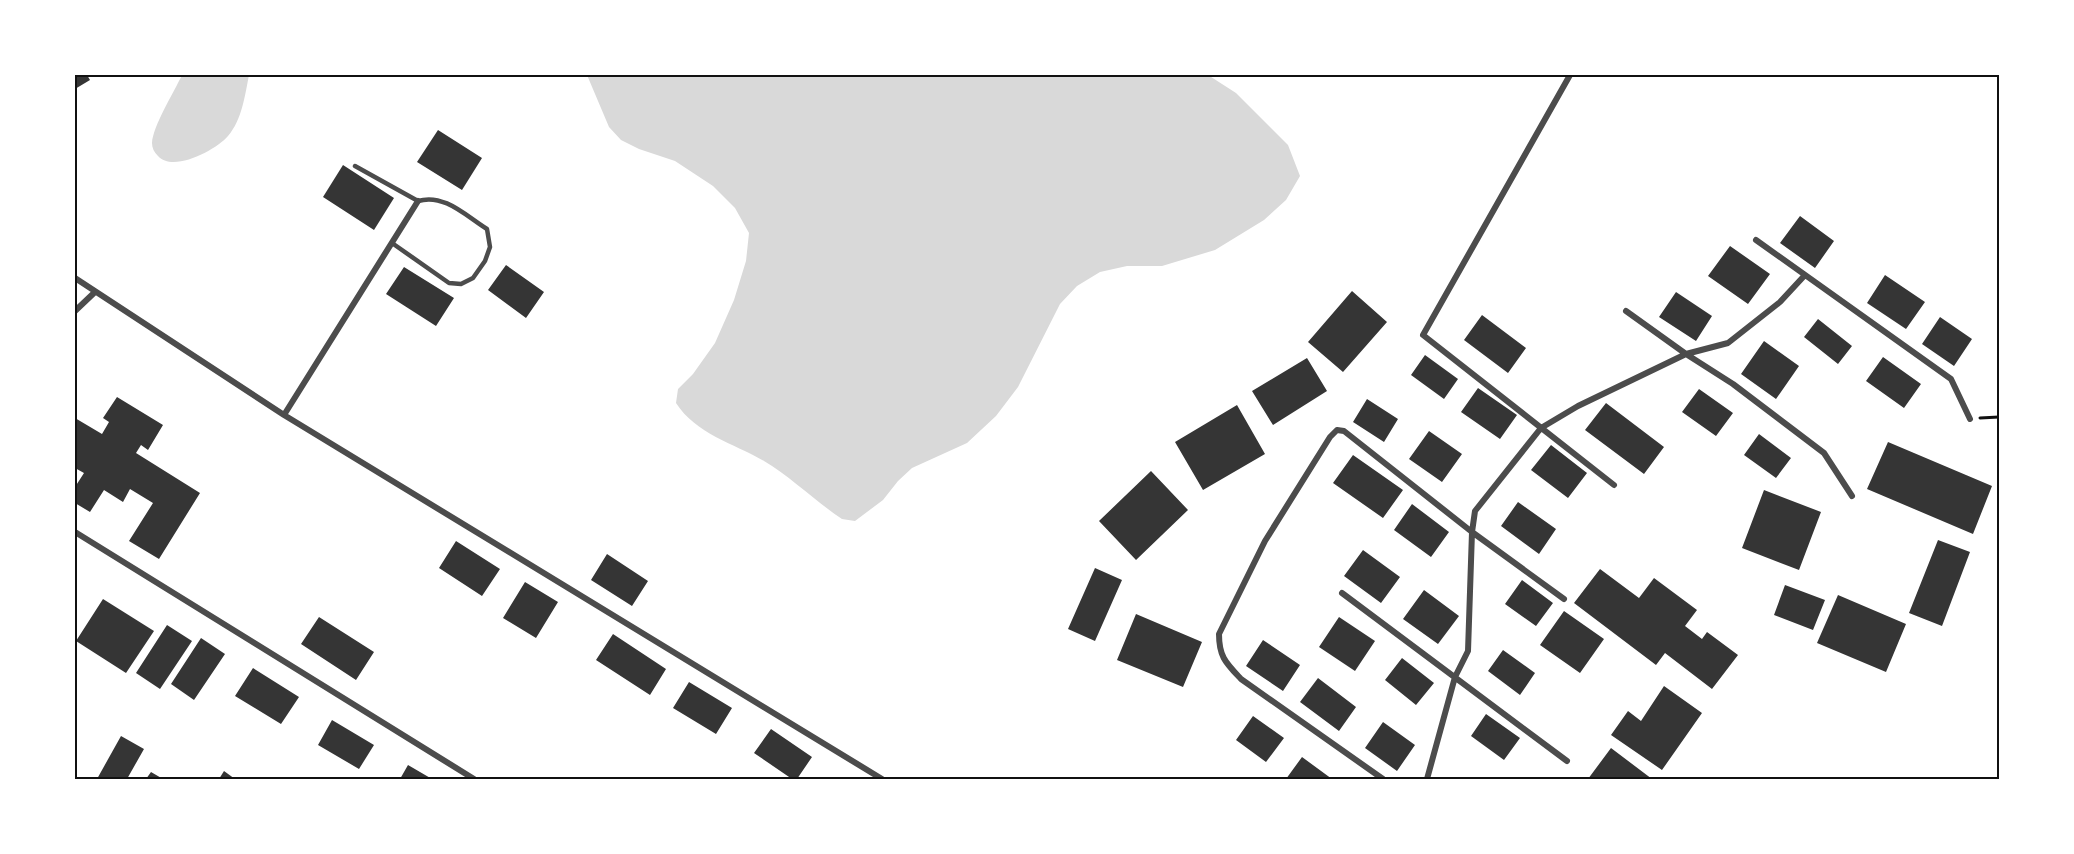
<svg xmlns="http://www.w3.org/2000/svg" width="2074" height="854" font-family="Manrope,sans-serif">
  <style>
    .water { fill: #d9d9d9 }
    .building { fill: #353535 }
    .lines { fill: none; stroke-linecap: round; stroke-linejoin: round }
    .path { stroke: #111; stroke-width: 3 }
    .service { stroke: #4c4c4c; stroke-width: 4.5 }
    .minor { stroke: #4c4c4c; stroke-width: 6 }
    .neatline { fill: none; stroke: #111; stroke-width: 2 }
  </style>
  <rect width="100%" height="100%" fill="#fff"/>
  <path class="water" d="M182 75H249C245 95 242 120 228 136 216 150 173 173 158 156 154 152 152 148 152 143 153 126 174 92 182 75Z
    M587 75H1208L1236 93 1288 145 1300 176 1286 200 1264 220 1215 250 1162 266H1127L1100 272 1077 286 1060 304 1018 387 996 416 967 443 912 468 898 481 883 500 855 521 842 519C815 501 791 477 764 461 733 443 696 434 676 403L678 389 693 374 715 343 734 300 746 261 749 233 735 208 713 186 675 161 639 149 621 140 609 127Z"/>
  <path class="building" d="M75 75H87L90 80 75 89Z
    M438 130 482 158 462 190 417 162Z
    M343 165 394 198 374 230 323 197Z
    M1800 216 1834 241 1815 268 1780 243Z
    M1730 246 1770 274 1748 304 1708 276Z
    M506 265 544 292 526 318 488 290Z
    M404 267 454 298 436 326 386 294Z
    M1885 275 1925 302 1906 329 1867 303Z
    M1352 291 1387 322 1343 372 1308 342Z
    M1676 292 1712 316 1696 341 1659 317Z
    M1482 315 1526 348 1508 373 1464 340Z
    M1940 317 1972 339 1954 366 1922 344Z
    M1818 319 1852 346 1838 364 1804 337Z
    M1764 341 1799 366 1776 399 1741 374Z
    M1425 355 1458 379 1444 399 1411 375Z
    M1883 357 1921 384 1904 408 1866 381Z
    M1307 358 1327 391 1273 425 1252 391Z
    M1478 388 1517 415 1500 439 1461 412Z
    M1699 389 1733 413 1716 436 1682 412Z
    M117 397 163 425 148 450 141 445 136 453 200 493 159 559 129 541 153 503 130 489 123 502 104 490 90 512 75 503V487L84 473 75 468V418L102 434 109 422 103 418Z
    M1367 399 1398 419 1384 442 1353 422Z
    M1606 403 1664 447 1644 474 1585 430Z
    M1237 405 1265 454 1203 490 1175 442Z
    M1429 431 1462 454 1442 482 1409 459Z
    M1759 434 1791 458 1776 478 1744 455Z
    M1888 442 1992 486 1973 534 1867 489Z
    M1551 445 1587 473 1568 498 1531 470Z
    M1353 455 1403 490 1383 518 1333 483Z
    M1151 471 1188 510 1136 560 1099 521Z
    M1764 490 1821 512 1799 570 1742 548Z
    M1518 502 1556 529 1539 554 1501 526Z
    M1412 504 1449 532 1431 557 1394 530Z
    M1938 540 1970 552 1942 626 1909 613Z
    M456 541 500 569 482 596 439 568Z
    M1363 550 1400 577 1381 603 1344 576Z
    M607 554 648 581 632 606 591 580Z
    M1095 568 1122 580 1095 641 1068 629Z
    M1600 569 1639 598 1654 578 1697 610 1685 626 1702 639 1707 632 1738 655 1712 689 1665 653 1656 665 1574 603Z
    M1522 580 1553 603 1536 626 1505 604Z
    M525 582 558 602 536 638 503 618Z
    M1785 585 1825 600 1813 630 1774 615Z
    M1424 590 1459 616 1438 644 1403 619Z
    M1838 595 1906 624 1886 672 1817 643Z
    M103 599 154 631 126 673 76 641Z
    M1564 611 1604 639 1580 673 1540 645Z
    M1136 614 1202 642 1183 687 1117 660Z
    M319 617 374 652 356 680 301 644Z
    M1339 617 1375 641 1355 671 1319 647Z
    M167 625 192 641 160 689 136 673Z
    M613 634 666 669 650 695 596 660Z
    M201 638 225 654 194 700 171 684Z
    M1263 640 1300 665 1283 691 1246 666Z
    M1503 650 1535 673 1520 695 1488 671Z
    M1402 658 1434 683 1416 705 1385 680Z
    M253 668 299 697 281 724 235 696Z
    M1318 678 1356 707 1339 731 1300 702Z
    M689 682 732 708 716 734 673 708Z
    M1664 686 1702 713 1662 770 1611 735 1628 711 1641 721Z
    M1486 714 1520 738 1504 760 1471 736Z
    M1253 716 1284 738 1266 762 1236 740Z
    M332 720 374 745 359 769 318 745Z
    M1383 722 1415 745 1397 771 1365 748Z
    M771 729 812 757 797 779H792L754 753Z
    M121 736 144 749 127 779H97Z
    M1611 748 1652 779H1588Z
    M1302 757 1332 779H1286Z
    M408 765 432 779H400Z
    M224 771 235 779H219Z
    M151 772 163 779H146Z"/>
  <g class="lines">
    <path class="path" d="M1980 418 1999 417"/>
    <path class="service" d="M355 166 418 201C444 193 466 216 487 229L490 247 485 261 473 278 461 284 449 283 392 243"/>
    <path class="minor" d="M1570 75 1423 335 1614 485
      M1756 240 1951 379 1970 419
      M75 278 284 415 882 779
      M75 311 95 292
      M1626 311 1686 354 1733 384 1824 453 1852 496
      M284 415 418 201
      M75 532 474 779
      M1342 593 1567 761
      M1383 779 1241 679C1226 663 1219 657 1219 634L1265 541 1330 437 1337 430 1344 431 1472 532 1564 599
      M1427 779 1455 677 1468 651 1472 532 1475 511 1541 428 1578 406 1686 354 1728 343 1780 302 1805 275"/>
  </g>
  <rect width="2074" height="854" fill="none" stroke="#ffffff" stroke-width="153"/>
  <rect x="76" y="76" width="1922" height="702" class="neatline"/>
</svg>
